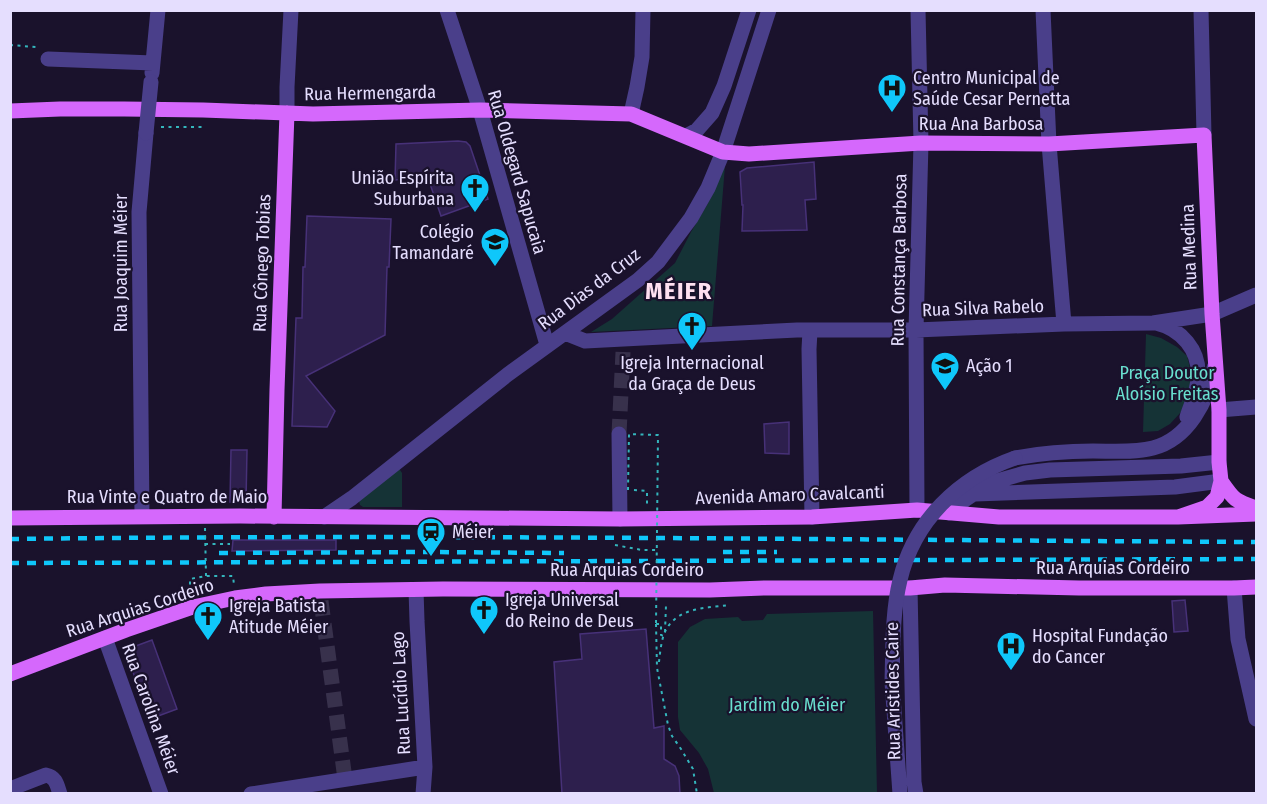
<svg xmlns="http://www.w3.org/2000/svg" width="1267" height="804" font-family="'Fira Sans Condensed',sans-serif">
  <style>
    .green { fill: #153336 }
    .building { fill: #2d1f4d; stroke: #473178; stroke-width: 1.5 }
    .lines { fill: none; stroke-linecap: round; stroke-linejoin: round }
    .minor-tunnel { stroke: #38314c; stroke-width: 15; stroke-dasharray: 15 8; stroke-linecap: butt }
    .path { stroke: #34b5bc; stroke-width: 2; stroke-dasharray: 3 4.5; stroke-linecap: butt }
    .minor { stroke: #4a3f8a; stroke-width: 15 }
    .major { stroke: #d568fc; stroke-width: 15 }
    .rail { stroke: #0fc7fa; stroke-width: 4.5; stroke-dasharray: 9 8; stroke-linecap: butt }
    .path-bridge { stroke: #34b5bc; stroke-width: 2; stroke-dasharray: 3 4.5; stroke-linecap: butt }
    .minor-bridge { stroke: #4a3f8a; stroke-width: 15 }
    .labels { text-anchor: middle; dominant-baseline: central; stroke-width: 4.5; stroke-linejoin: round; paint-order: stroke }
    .poi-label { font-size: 18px; fill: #e5defe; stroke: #1a122c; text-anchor: start }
    .street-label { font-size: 18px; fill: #e5defe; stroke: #1a122c }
    .park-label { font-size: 18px; fill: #69dfcf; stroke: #1a122c }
    .district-label { font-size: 24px; font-weight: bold; letter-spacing: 1.5px; fill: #fee0f0; stroke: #1a122c }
  </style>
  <rect width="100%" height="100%" fill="#1a122c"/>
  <path class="green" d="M725 166 712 326 591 332 612 319 675 263 691 232 707 205Z
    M1146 334 1161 338 1177 347 1187 356 1191 372 1189 394 1181 412 1170 424 1158 431 1143 432Z
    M398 467 402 473V507H363L360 505 359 501Z
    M873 611 877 793H714L708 769 699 753 680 730 678 717V642L690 627 705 619 738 617 742 621 763 620 767 614Z"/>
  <path class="building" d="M458 141 466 142 470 146 488 199 441 216 426 172 405 179 395 180 396 144Z
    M814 162 816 199 805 200 807 230 742 231 743 205H742L740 172 747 168Z
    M307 216 391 219 389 267H387L385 335 306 376 335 411 327 427 292 426 296 318H302L303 267H305Z
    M789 422V454L765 453 764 424Z
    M231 450H247L246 502H230Z
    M233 540H336V550L232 551Z
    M1185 600 1188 631 1174 632 1172 601Z
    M646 629 654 728 664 726V759L675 766 679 776 680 794H562L554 662 582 659 580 634Z
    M152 640 177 709 150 719 125 650Z"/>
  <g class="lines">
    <path class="minor-tunnel" d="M619 434 623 352
      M321 601 345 779"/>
    <path class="path" d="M10 45 36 47 38 48
      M161 127H204V125
      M634 490 647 491V506
      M205 544H230
      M615 545 642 550H657
      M190 592V579L206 576H233L234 585
      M656 624 657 668 668 725 672 736 681 749 693 769 697 794
      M656 624H661V635L664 636
      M665 632 666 605
      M659 662C660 653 661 643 664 634 675 607 706 608 730 605"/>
    <path class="minor" d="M447 10 480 110 547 345
      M1043 10 1049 144 1064 324
      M1201 10 1204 135
      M48 59 153 63
      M152 73 158 10
      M287 113V87L291 10
      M631 114 637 87 642 57 643 10
      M686 136 697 130 712 113 724 86 749 10
      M1156 323C1181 329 1200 350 1198 377 1198 391 1191 404 1187 417
      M810 331 809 349 812 517
      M565 333 585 341 797 330H916L1064 324 1153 323 1212 314 1256 295
      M1219 410 1256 407
      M619 434 620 519
      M1015 458C1041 453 1066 451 1093 451 1112 451 1134 453 1153 448 1188 439 1208 401 1214 368
      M975 494 1175 487 1221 481
      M917 510 916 330 921 143 918 10
      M949 513 966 499 990 483 1025 473 1050 470 1181 466 1219 462
      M142 516 139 212 146 133
      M324 517 352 498 507 375 638 280 658 262 691 218 708 188 723 152 769 10
      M910 588 914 782 916 794
      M1234 588 1238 639 1256 719
      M416 590 417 621 425 767 423 794
      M105 638 161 794
      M892 682 900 794
      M10 789 46 775C56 777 57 785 60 794
      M251 794 425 767"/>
    <path class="major" d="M10 111 60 109H124L203 110 313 114 480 110 631 114 723 152 749 154 921 143 1049 144 1204 135 1212 314 1219 410V462L1221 481 1217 497 1207 507 1178 517
      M1221 481C1234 500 1235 501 1256 508
      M274 517 277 390 287 113
      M10 518 240 516 620 519 812 517 917 510 999 517H1178L1256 514
      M10 674 126 630 193 607 235 598 266 594 320 591 443 589 710 590 765 588H910L945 585 1079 588H1234L1256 587"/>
    <path class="rail" d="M10 539C426 534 841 540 1256 542
      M723 552H777
      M219 553 430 552 564 553
      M10 563 1256 559"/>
    <path class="path-bridge" d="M628 490 629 434 658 435 656 624
      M205 528 206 576"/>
    <path class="minor-bridge" d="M146 133 151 82
      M892 682C893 649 892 613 900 580 914 521 958 478 1015 458"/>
  </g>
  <defs>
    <g id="hospital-pin" transform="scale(1.5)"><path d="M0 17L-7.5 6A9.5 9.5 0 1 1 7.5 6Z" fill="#0fc7fa" stroke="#1a122c"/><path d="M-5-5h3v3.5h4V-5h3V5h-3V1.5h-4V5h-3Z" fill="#111"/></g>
    <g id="church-pin" transform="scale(1.5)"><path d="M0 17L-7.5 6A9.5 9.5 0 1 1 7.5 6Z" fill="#0fc7fa" stroke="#1a122c"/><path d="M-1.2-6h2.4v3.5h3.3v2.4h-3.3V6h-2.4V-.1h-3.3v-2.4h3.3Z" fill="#111"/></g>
    <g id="school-pin" transform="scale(1.5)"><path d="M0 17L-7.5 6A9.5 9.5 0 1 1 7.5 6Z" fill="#0fc7fa" stroke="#1a122c"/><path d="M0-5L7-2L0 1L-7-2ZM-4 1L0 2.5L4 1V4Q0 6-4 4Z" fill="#111"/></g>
    <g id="station-pin" transform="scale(1.5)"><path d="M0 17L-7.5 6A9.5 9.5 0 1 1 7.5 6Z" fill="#0fc7fa" stroke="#1a122c"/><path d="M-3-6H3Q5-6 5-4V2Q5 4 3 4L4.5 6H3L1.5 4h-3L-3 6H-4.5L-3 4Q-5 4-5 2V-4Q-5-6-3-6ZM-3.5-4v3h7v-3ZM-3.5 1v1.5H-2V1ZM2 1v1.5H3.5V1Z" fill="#111"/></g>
  </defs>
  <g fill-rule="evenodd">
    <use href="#hospital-pin" x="892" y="88"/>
    <use href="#church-pin" x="475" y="188"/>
    <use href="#school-pin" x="495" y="242"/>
    <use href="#church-pin" x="692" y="326"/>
    <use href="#school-pin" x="945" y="366"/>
    <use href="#station-pin" x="431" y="532"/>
    <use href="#church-pin" x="484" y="610"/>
    <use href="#church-pin" x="208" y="616"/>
    <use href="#hospital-pin" x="1011" y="646"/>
  </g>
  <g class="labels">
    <g class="poi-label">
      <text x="913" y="78">Centro Municipal de<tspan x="913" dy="21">Saúde Cesar Pernetta</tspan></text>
      <text x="454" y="178" text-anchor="end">União Espírita<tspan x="454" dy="21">Suburbana</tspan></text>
      <text x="474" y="232" text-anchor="end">Colégio<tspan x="474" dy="21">Tamandaré</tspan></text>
      <text x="692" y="363" text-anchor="middle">Igreja Internacional<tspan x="692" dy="21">da Graça de Deus</tspan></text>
      <text x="966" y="366">Ação 1</text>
      <text x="452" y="532">Méier</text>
      <text x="505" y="600">Igreja Universal<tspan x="505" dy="21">do Reino de Deus</tspan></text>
      <text x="229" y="606">Igreja Batista<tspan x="229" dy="21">Atitude Méier</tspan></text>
      <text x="1032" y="636">Hospital Fundação<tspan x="1032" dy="21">do Cancer</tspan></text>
    </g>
    <g class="street-label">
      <text transform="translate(370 93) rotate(-1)">Rua Hermengarda</text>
      <text x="981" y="124">Rua Ana Barbosa</text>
      <text transform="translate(517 172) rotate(74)">Rua Oldegard Sapucaia</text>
      <text transform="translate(1189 247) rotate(-92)">Rua Medina</text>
      <text transform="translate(899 260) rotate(-89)">Rua Constança Barbosa</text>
      <text transform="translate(121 263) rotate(-90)">Rua Joaquim Méier</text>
      <text transform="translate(262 263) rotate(-88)">Rua Cônego Tobias</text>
      <text transform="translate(589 289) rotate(-37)">Rua Dias da Cruz</text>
      <text transform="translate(983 308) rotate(-2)">Rua Silva Rabelo</text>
      <text transform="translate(790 495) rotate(-2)">Avenida Amaro Cavalcanti</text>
      <text x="167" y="497">Rua Vinte e Quatro de Maio</text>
      <text x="1113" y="568">Rua Arquias Cordeiro</text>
      <text x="627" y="570">Rua Arquias Cordeiro</text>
      <text transform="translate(140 608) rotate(-18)">Rua Arquias Cordeiro</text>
      <text transform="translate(893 691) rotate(-91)">Rua Aristides Caire</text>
      <text transform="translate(401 693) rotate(-93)">Rua Lucídio Lago</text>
      <text transform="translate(151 709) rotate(70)">Rua Carolina Méier</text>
    </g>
    <g class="park-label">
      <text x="1167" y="373">Praça Doutor<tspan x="1167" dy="21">Aloísio Freitas</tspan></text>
      <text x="787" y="705">Jardim do Méier</text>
    </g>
    <g class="district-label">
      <text x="679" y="291">MÉIER</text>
    </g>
  </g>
  <rect width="1267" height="804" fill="none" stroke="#e5defe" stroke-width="24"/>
</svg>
